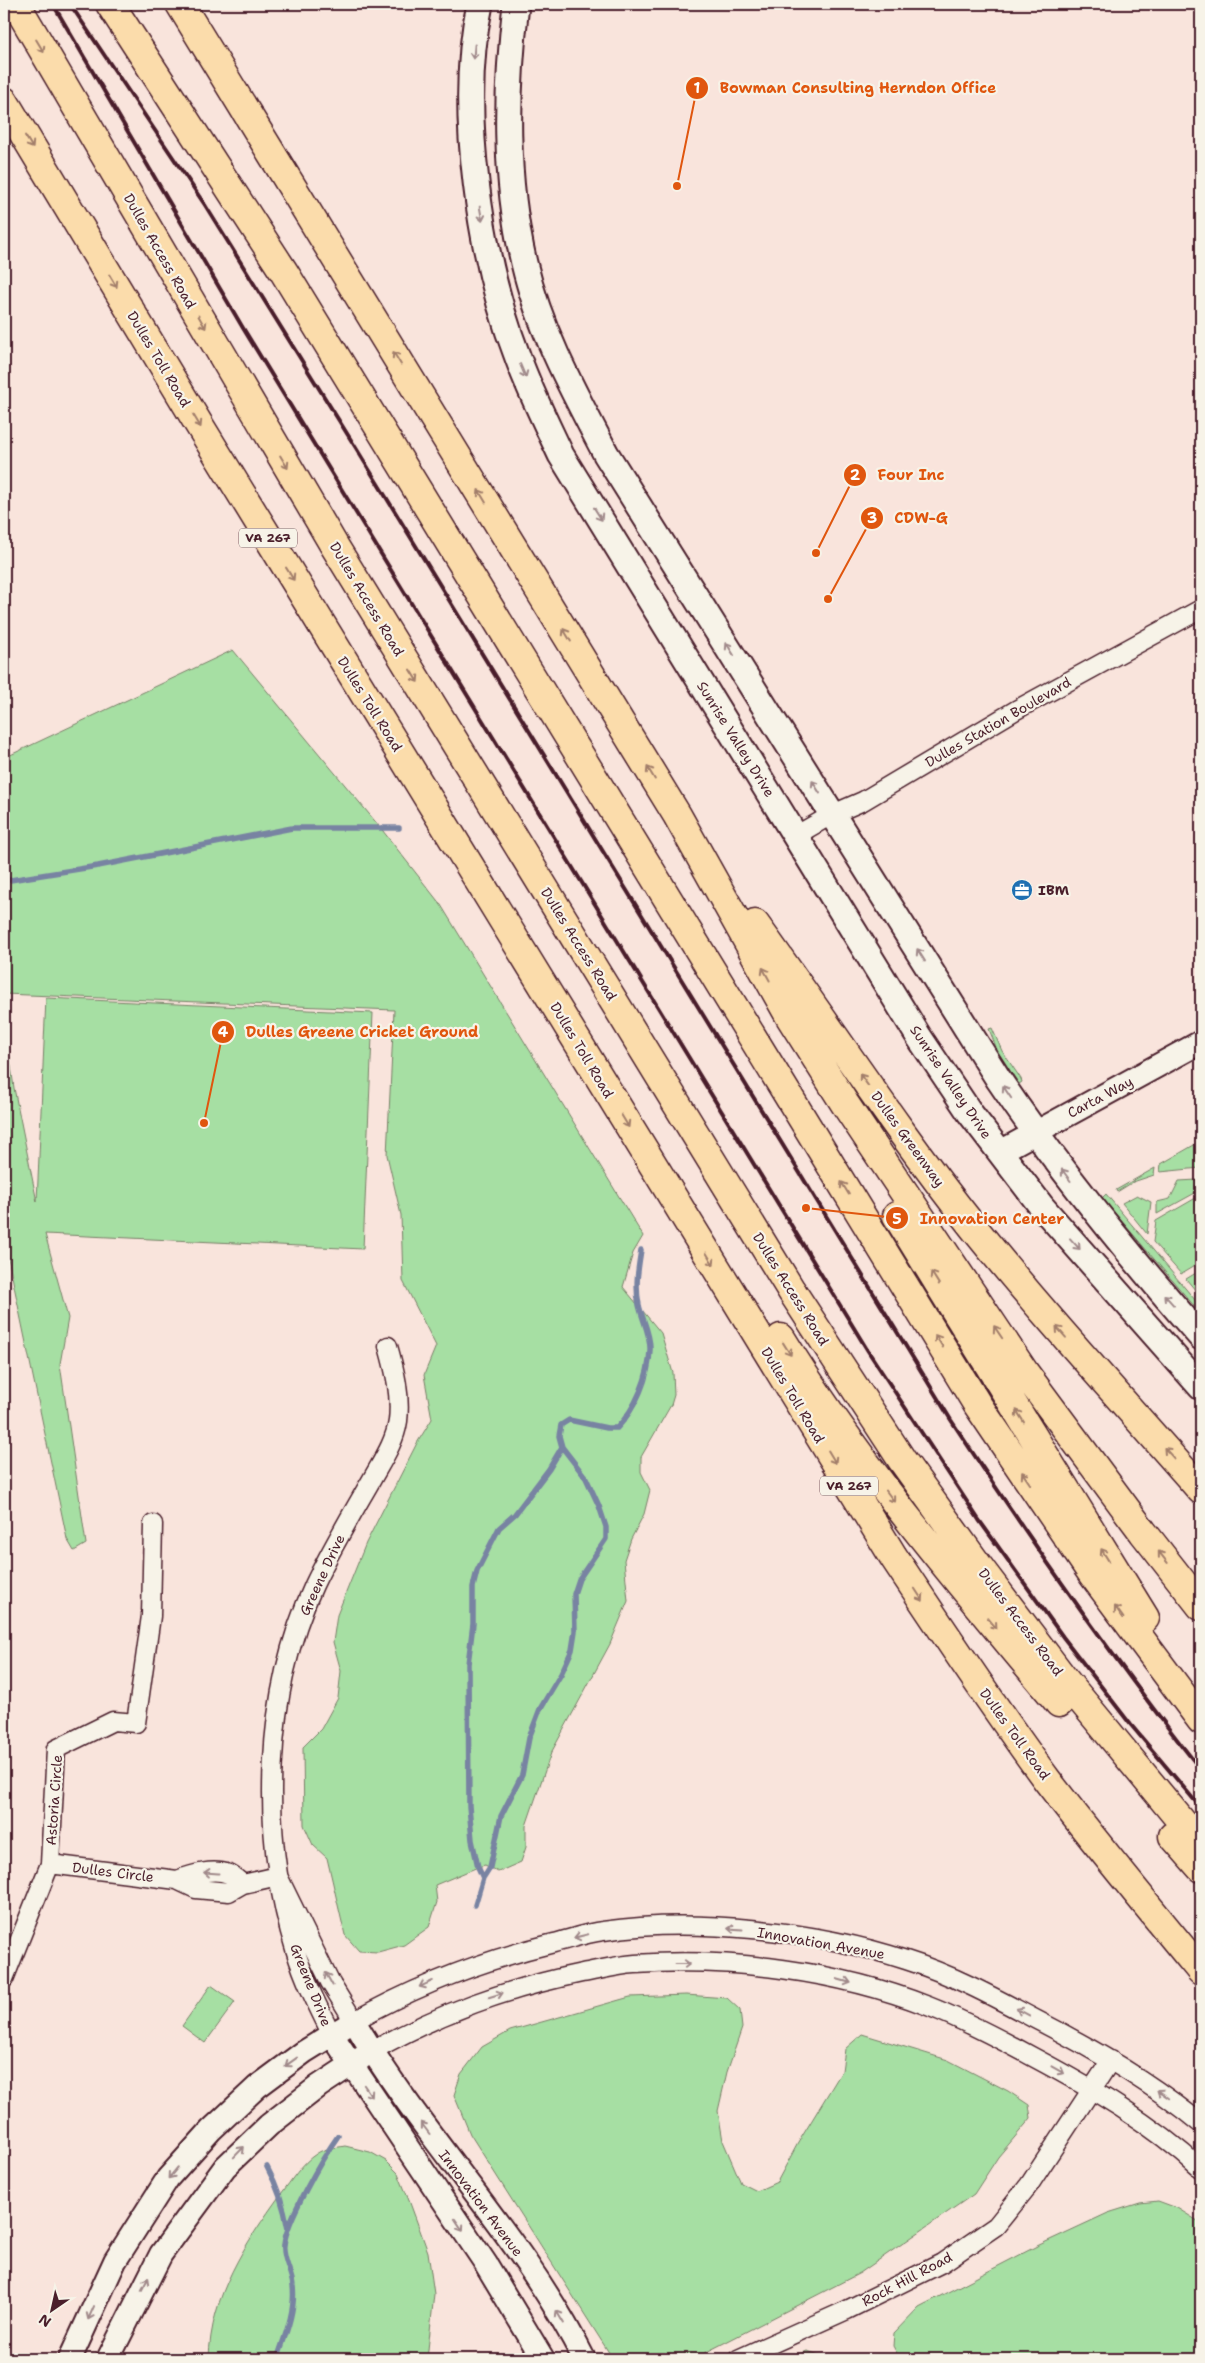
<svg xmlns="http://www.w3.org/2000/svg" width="1205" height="2363" font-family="'Shantell Sans',sans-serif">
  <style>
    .green { fill: #a6dfa3; stroke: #787f67 }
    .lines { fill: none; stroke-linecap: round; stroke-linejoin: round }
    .stream { stroke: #7883a2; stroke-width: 5.5 }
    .minor-casing { stroke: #4a1f2b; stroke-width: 21 }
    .tertiary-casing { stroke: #4a1f2b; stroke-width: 26 }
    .secondary-casing { stroke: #4a1f2b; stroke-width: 29 }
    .motorway-casing { stroke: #4a1f2b; stroke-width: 31 }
    .minor { stroke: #f7f3e8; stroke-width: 18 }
    .tertiary { stroke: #f7f3e8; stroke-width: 22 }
    .secondary { stroke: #f7f3e8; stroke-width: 25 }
    .motorway { stroke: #fbdcab; stroke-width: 28 }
    .rail { stroke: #4a1f2b; stroke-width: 4 }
    .oneway { stroke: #a27e6b }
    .oneway2 { stroke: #a0898a }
    .labels { text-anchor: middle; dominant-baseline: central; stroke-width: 4.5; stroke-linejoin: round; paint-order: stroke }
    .shield { fill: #f7f3e8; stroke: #7e5f64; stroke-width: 1 }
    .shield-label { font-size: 12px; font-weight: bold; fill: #4a1f2b }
    .street-label { font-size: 14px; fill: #4a1f2b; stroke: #f7f3e8 }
    .poi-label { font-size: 14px; font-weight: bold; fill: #4a1f2b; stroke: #f7f3e8; text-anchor: start }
    .leader { fill: none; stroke: #e0560e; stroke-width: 2 }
    .callout-dot { fill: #e0560e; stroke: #f7f3e8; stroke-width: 2 }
    .mark-label { font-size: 15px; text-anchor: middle; font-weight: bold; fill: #fff }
    .callout-label { font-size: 15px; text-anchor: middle; font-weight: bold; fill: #e0560e; stroke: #f7f3e8; stroke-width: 4.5; stroke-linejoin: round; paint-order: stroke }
  </style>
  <rect width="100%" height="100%" fill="#f9e4dc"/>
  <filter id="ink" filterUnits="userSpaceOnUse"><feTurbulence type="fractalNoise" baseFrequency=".02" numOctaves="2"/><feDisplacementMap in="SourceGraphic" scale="10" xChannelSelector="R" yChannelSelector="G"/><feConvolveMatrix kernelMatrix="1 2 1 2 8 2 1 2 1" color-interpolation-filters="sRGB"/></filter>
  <g filter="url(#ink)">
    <path class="green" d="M233 650 379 826 441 905 643 1236 633 1253 623 1287 661 1333 673 1373 674 1395 671 1405 641 1457V1472L650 1490 644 1514 631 1539 624 1560 628 1601 610 1644 551 1753 526 1826V1847L521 1862 498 1872 485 1865 478 1867 435 1885 437 1902 429 1927 404 1945 378 1952 359 1951 345 1935 327 1858 313 1845 304 1825 303 1747 321 1729 338 1698 341 1671 333 1642 337 1615 366 1543 417 1443 432 1419 424 1375 436 1346 403 1281 401 1215 387 1155 394 1010 4 994V758Z
      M46 998 373 1013 363 1249 45 1234 68 1318 60 1364 86 1544 74 1551 67 1539 4 1238V1017L14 1088 37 1202Z
      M992 1028 1002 1051 1021 1079 1022 1082 1019 1084 998 1052 989 1029Z
      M1201 1141 1200 1168 1160 1172 1161 1164Z
      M1155 1168 1154 1175 1133 1182 1117 1192 1116 1190Z
      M1197 1180 1195 1193 1157 1214V1202L1170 1199 1179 1181Z
      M1106 1194 1201 1307V1314L1102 1198Z
      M1137 1195 1151 1202 1147 1234 1122 1203Z
      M1201 1195V1262L1181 1274 1153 1242 1156 1221Z
      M1201 1270V1297L1186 1279Z
      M211 1985 235 2002 205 2043 182 2026Z
      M686 1995 727 1998 740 2010 742 2028 727 2072 718 2111 723 2141 741 2183 757 2191 777 2182 798 2143 842 2071 845 2049 862 2034 948 2060 1008 2091 1029 2105 1031 2118 998 2157 974 2194 860 2273 693 2359H613L470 2134 454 2095 461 2074 482 2047 510 2031 630 1997Z
      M345 2146 370 2152 386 2161 398 2173 410 2203 428 2252 434 2294 427 2359H209C210 2297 246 2242 281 2194 291 2181 302 2163 316 2154 324 2148 335 2148 345 2146Z
      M1158 2201 1177 2208 1201 2223V2359H900L893 2346 894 2333 919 2307 1037 2246 1108 2213 1140 2203Z
      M807 2351 832 2359H790Z"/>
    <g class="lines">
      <path class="stream" d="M4 881 98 866 292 828H399
        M483 1878 478 1867 472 1840 469 1806 468 1664 473 1624V1587L477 1571 499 1528 515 1514 549 1469 562 1447
        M475 1905 483 1878 490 1867 501 1816 522 1775 529 1738 540 1709 561 1674 572 1650 575 1631 574 1594 579 1579 606 1539V1527L599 1506 586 1478 562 1447 559 1436 561 1425 569 1420 607 1428H617C636 1408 649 1377 650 1350 651 1335 642 1319 639 1305 635 1286 638 1269 641 1250
        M267 2167C278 2187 284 2206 288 2229
        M277 2359C285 2336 296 2310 293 2286 292 2272 282 2258 284 2245 286 2221 323 2157 338 2136"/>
      <g class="minor-casing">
        <path id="minor" d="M795 836 833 814 863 801 1016 710 1201 609
          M50 1864 177 1880 196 1889 229 1892 243 1884 278 1876
          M278 1876 330 1982 354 2021C418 1985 483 1960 554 1943 570 1939 586 1933 603 1931 694 1917 818 1931 906 1960 951 1974 994 1997 1035 2019 1094 2049 1151 2082 1201 2124
          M177 1880C193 1874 213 1868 229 1874 234 1876 239 1881 243 1884
          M4 1979 50 1864 56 1749 113 1721 136 1723 151 1616 153 1524
          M332 2035C318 2007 304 1979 295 1949 260 1836 264 1693 314 1585 331 1549 352 1514 372 1479 382 1461 395 1442 398 1421 401 1395 395 1371 388 1346
          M372 2051C440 2013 505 1989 582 1973 599 1970 618 1965 635 1964 730 1957 839 1971 928 2006 964 2020 998 2038 1033 2057 1093 2089 1151 2123 1201 2169
          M738 2359 847 2310 942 2263 996 2226 1029 2185 1111 2060"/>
      </g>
      <g class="tertiary-casing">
        <path id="tertiary" d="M1000 1152 1201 1042
          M332 2035 486 2264 543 2359
          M70 2359 115 2261 168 2178 211 2130 257 2087 304 2052 354 2021C423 2139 523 2237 584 2359
          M108 2359 161 2254 225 2167 269 2125 319 2086 372 2051"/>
      </g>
      <g class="secondary-casing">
        <path id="secondary" d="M480 4C457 107 480 260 518 358 530 391 546 423 561 455L919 1037 970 1113 1042 1207 1201 1387
          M516 4C506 91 504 177 524 263 540 331 574 393 606 454L999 1080C1060 1171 1129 1255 1201 1337"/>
      </g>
      <g class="motorway-casing">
        <path id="motorway" d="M16 4 335 547 791 1290 902 1460 982 1571 1064 1679 1201 1845
          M110 4 284 272 977 1404 1093 1575 1201 1720
          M180 4 677 815 790 1017 845 1104 1025 1373 1143 1532 1201 1606
          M4 101 198 423 893 1556C943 1631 993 1707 1047 1780 1097 1845 1149 1908 1201 1971
          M755 924C828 1025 896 1130 974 1228 1046 1318 1125 1403 1201 1490
          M897 1216 1145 1618
          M781 1338C861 1469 961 1585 1059 1703
          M1173 1836 1201 1868"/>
      </g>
      <use href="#minor" class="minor"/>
      <use href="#tertiary" class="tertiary"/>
      <use href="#secondary" class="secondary"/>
      <use href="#motorway" class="motorway"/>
      <path class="rail" d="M53 4 243 328 868 1351 979 1520 1063 1637 1131 1725 1201 1808
        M70 4 205 205 356 448 951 1420C1030 1540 1112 1658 1201 1770"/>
    </g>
    <defs><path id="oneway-shaft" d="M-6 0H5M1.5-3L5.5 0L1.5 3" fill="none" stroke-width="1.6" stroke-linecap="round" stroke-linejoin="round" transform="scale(1.25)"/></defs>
    <g class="oneway">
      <use href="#oneway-shaft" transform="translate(40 46) rotate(59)"/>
      <use href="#oneway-shaft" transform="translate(29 142) rotate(58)"/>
      <use href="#oneway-shaft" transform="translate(113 281) rotate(59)"/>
      <use href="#oneway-shaft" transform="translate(202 322) rotate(60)"/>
      <use href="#oneway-shaft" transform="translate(397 358) rotate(-121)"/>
      <use href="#oneway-shaft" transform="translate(197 421) rotate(59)"/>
      <use href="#oneway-shaft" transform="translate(284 462) rotate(59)"/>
      <use href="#oneway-shaft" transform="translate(482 496) rotate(-121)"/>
      <use href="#oneway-shaft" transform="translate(290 574) rotate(58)"/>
      <use href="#oneway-shaft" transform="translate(567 635) rotate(-121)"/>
      <use href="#oneway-shaft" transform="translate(414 676) rotate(58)"/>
      <use href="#oneway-shaft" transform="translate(651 773) rotate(-121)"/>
      <use href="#oneway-shaft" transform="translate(766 974) rotate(-119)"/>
      <use href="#oneway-shaft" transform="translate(864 1080) rotate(-126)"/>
      <use href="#oneway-shaft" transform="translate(625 1121) rotate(59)"/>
      <use href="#oneway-shaft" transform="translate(845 1188) rotate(-121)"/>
      <use href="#oneway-shaft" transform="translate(710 1259) rotate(59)"/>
      <use href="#oneway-shaft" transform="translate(935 1278) rotate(-122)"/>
      <use href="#oneway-shaft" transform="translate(998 1332) rotate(-124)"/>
      <use href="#oneway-shaft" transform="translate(1061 1332) rotate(-131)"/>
      <use href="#oneway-shaft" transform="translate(939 1341) rotate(-122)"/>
      <use href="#oneway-shaft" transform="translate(787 1349) rotate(58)"/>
      <use href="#oneway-shaft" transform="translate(1020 1416) rotate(-122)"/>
      <use href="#oneway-shaft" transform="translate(1169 1453) rotate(-132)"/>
      <use href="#oneway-shaft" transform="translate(832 1457) rotate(59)"/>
      <use href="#oneway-shaft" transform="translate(1026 1478) rotate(-124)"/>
      <use href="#oneway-shaft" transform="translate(890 1496) rotate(53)"/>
      <use href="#oneway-shaft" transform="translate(1105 1555) rotate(-122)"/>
      <use href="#oneway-shaft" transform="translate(1163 1557) rotate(-128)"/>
      <use href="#oneway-shaft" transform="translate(919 1595) rotate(57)"/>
      <use href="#oneway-shaft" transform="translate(1119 1612) rotate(-126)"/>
      <use href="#oneway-shaft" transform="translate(992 1623) rotate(50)"/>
    </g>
    <g class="oneway2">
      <use href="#oneway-shaft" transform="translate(474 52) rotate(95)"/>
      <use href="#oneway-shaft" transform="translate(481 214) rotate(80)"/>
      <use href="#oneway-shaft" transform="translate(523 371) rotate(67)"/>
      <use href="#oneway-shaft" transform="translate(598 514) rotate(58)"/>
      <use href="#oneway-shaft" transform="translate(730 649) rotate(-122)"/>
      <use href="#oneway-shaft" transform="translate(816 787) rotate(-122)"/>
      <use href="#oneway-shaft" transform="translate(921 955) rotate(-122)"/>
      <use href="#oneway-shaft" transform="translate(1007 1092) rotate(-124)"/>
      <use href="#oneway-shaft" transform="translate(1066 1175) rotate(-127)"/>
      <use href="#oneway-shaft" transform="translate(1075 1244) rotate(48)"/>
      <use href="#oneway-shaft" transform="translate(1169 1300) rotate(-132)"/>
      <use href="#oneway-shaft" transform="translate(211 1873) rotate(-176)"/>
      <use href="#oneway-shaft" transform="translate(735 1929) rotate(-176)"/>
      <use href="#oneway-shaft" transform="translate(581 1936) rotate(166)"/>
      <use href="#oneway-shaft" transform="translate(683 1964)"/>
      <use href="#oneway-shaft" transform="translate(329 1979) rotate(-119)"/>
      <use href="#oneway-shaft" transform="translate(844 1981) rotate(16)"/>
      <use href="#oneway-shaft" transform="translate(426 1984) rotate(156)"/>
      <use href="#oneway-shaft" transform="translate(496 1995) rotate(-17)"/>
      <use href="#oneway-shaft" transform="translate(1023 2012) rotate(-152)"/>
      <use href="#oneway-shaft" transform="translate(291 2062) rotate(144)"/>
      <use href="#oneway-shaft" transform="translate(1058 2070) rotate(29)"/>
      <use href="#oneway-shaft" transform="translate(368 2091) rotate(56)"/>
      <use href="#oneway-shaft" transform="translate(1163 2094) rotate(-145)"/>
      <use href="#oneway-shaft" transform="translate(425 2128) rotate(-127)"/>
      <use href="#oneway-shaft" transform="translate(239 2152) rotate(-46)"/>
      <use href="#oneway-shaft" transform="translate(173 2173) rotate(130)"/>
      <use href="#oneway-shaft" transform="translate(459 2225) rotate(56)"/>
      <use href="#oneway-shaft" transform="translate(145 2284) rotate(-62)"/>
      <use href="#oneway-shaft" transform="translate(91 2313) rotate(114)"/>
      <use href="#oneway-shaft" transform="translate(560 2317) rotate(-121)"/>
    </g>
  </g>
  <defs>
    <g id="office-disc" transform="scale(1.125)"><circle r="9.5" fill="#1f6fb2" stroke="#f7f3e8"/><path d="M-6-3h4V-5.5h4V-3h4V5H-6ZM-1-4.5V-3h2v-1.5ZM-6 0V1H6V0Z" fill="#fff"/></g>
  </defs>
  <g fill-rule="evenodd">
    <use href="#office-disc" x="1022" y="890"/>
  </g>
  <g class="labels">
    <g class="shield">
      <rect x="239" y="528.5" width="58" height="19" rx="4"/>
      <rect x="820" y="1476.5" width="58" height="19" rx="4"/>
    </g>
    <g class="shield-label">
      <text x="268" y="538">VA 267</text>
      <text x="849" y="1486">VA 267</text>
    </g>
    <g class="street-label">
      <text transform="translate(160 251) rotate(60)">Dulles Access Road</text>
      <text transform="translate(159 359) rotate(59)">Dulles Toll Road</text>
      <text transform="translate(367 599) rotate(59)">Dulles Access Road</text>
      <text transform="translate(370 704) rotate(58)">Dulles Toll Road</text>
      <text transform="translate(998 722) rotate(-30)">Dulles Station Boulevard</text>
      <text transform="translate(736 739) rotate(58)">Sunrise Valley Drive</text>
      <text transform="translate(579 944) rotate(58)">Dulles Access Road</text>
      <text transform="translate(582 1050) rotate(59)">Dulles Toll Road</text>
      <text transform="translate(951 1082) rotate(56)">Sunrise Valley Drive</text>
      <text transform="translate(1100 1097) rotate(-28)">Carta Way</text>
      <text transform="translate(908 1139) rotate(54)">Dulles Greenway</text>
      <text transform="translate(791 1289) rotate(58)">Dulles Access Road</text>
      <text transform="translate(793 1395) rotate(59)">Dulles Toll Road</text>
      <text transform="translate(322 1575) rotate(-65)">Greene Drive</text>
      <text transform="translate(1021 1622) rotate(53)">Dulles Access Road</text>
      <text transform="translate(1015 1734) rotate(54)">Dulles Toll Road</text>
      <text transform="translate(54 1800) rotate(-86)">Astoria Circle</text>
      <text transform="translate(113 1872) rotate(7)">Dulles Circle</text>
      <text transform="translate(821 1943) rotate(10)">Innovation Avenue</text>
      <text transform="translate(311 1985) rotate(68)">Greene Drive</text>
      <text transform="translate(481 2203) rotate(53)">Innovation Avenue</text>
      <text transform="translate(907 2279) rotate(-28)">Rock Hill Road</text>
    </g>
    <g class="poi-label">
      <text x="1038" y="890">IBM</text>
    </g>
  </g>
  <path class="leader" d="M677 186L697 88M816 553L855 475M828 599L872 518M204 1123L223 1032M806 1208L897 1218"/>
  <g class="callout-dot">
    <circle cx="677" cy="186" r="5"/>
    <circle cx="816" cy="553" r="5"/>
    <circle cx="828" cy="599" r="5"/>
    <circle cx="204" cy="1123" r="5"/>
    <circle cx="806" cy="1208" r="5"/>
    <circle cx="697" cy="88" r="12"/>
    <circle cx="855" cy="475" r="12"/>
    <circle cx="872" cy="518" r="12"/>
    <circle cx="223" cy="1032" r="12"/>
    <circle cx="897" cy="1218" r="12"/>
  </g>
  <g class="mark-label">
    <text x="697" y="93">1</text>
    <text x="855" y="480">2</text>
    <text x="872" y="523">3</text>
    <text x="223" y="1037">4</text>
    <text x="897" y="1224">5</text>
  </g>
  <g class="callout-label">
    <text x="858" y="93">Bowman Consulting Herndon Office</text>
    <text x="911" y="480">Four Inc</text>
    <text x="921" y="523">CDW-G</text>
    <text x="362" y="1037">Dulles Greene Cricket Ground</text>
    <text x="992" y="1224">Innovation Center</text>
  </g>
  <rect width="1205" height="2363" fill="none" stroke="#f7f3e8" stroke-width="20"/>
  <rect x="10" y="10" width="1185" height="2343" fill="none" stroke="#4a1f2b" stroke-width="2" filter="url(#ink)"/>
  <g transform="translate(52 2310) rotate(214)" stroke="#f7f3e8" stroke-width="4" paint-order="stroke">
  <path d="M0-4L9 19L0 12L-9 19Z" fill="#4a1f2b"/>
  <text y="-8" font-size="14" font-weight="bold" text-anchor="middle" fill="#4a1f2b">N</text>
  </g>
</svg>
